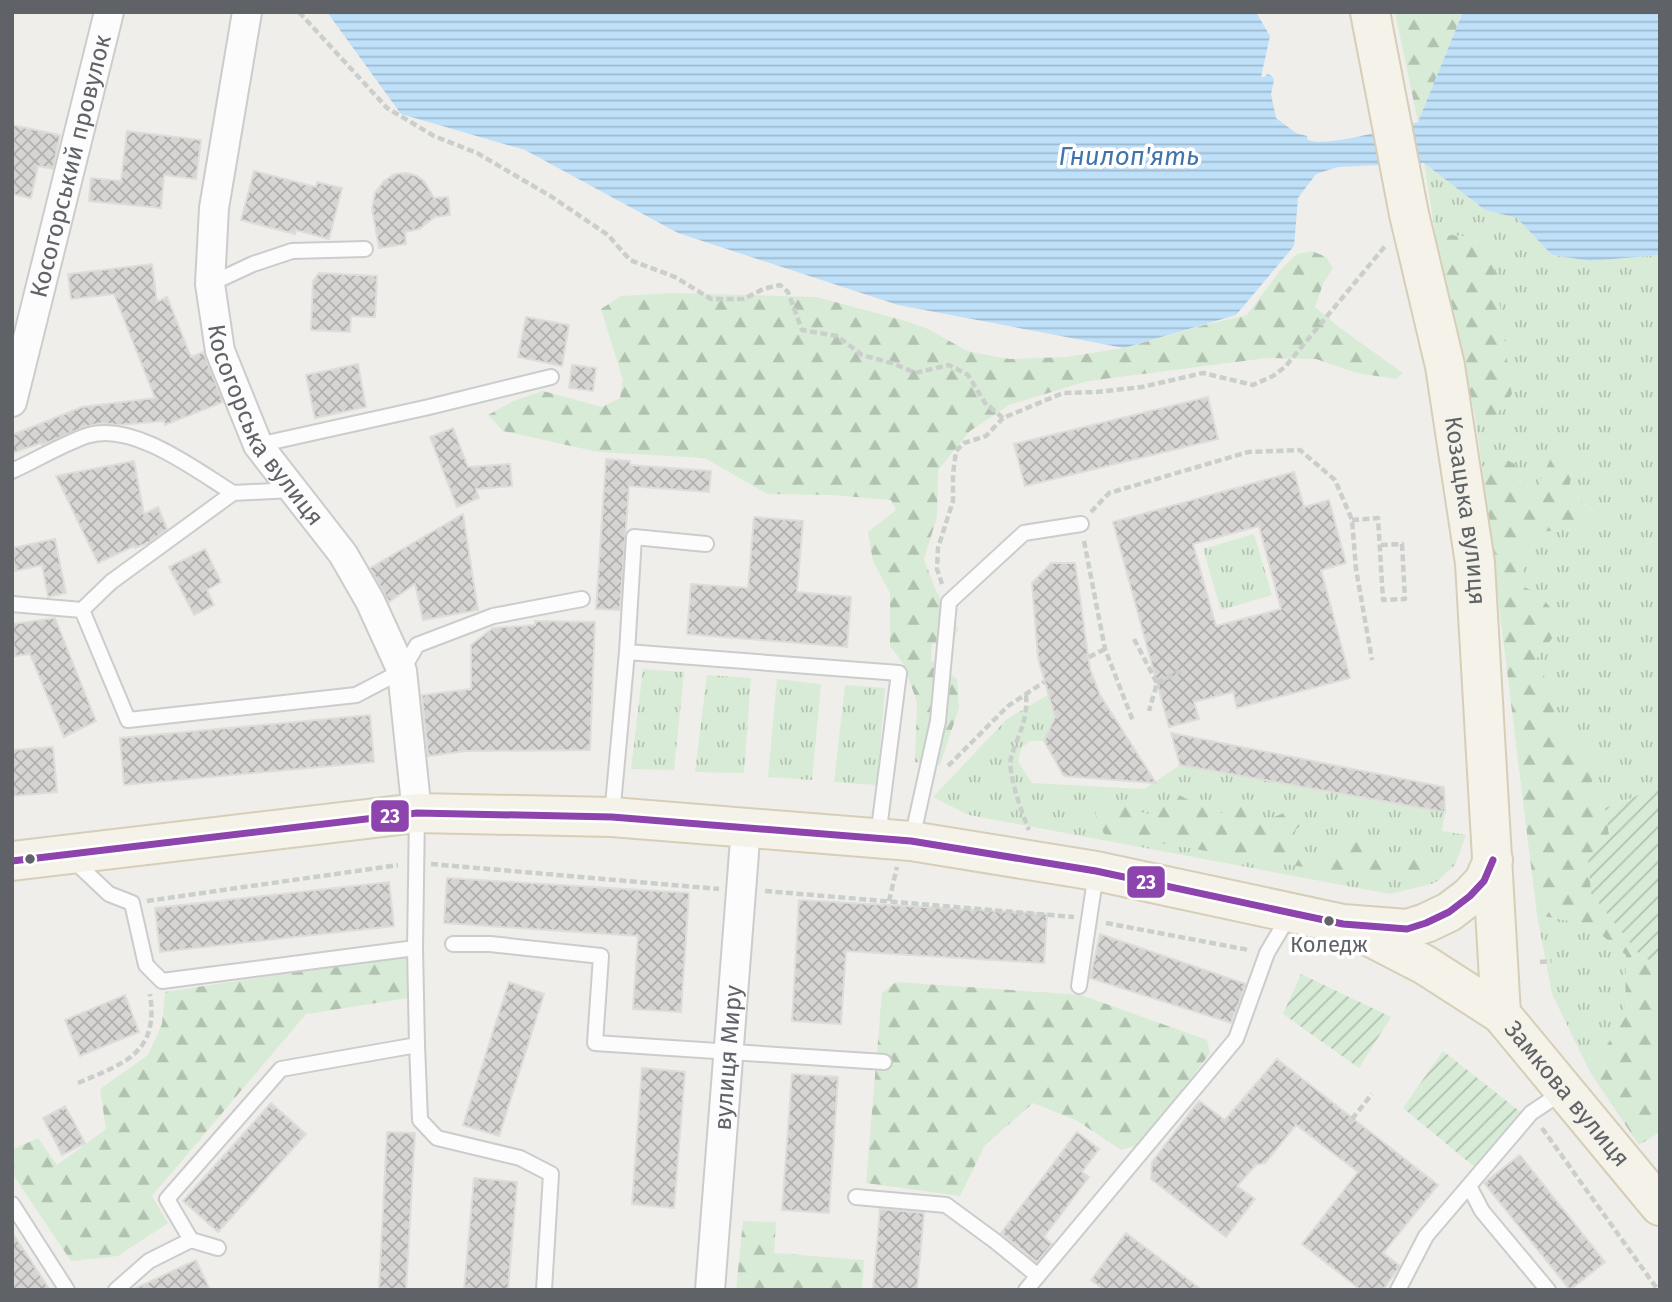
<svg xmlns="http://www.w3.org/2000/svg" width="1672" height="1302" font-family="'Fira Sans',sans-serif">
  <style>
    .grass { fill: url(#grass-tufts) }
    .forest { fill: url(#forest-firs) }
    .garden { fill: url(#garden-furrows) }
    .water { fill: url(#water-rules) }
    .building { fill: url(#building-cross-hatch); stroke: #deddd9; stroke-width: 2; fill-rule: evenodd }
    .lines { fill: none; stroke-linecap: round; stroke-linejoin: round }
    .lane-casing { stroke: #cbcccc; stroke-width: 18 }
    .street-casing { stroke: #cbcccc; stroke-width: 32 }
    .primary-casing { stroke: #d7ceb8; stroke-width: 42 }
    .path { stroke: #cacfcc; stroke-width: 4.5; stroke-dasharray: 7 3.5; stroke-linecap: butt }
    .lane { stroke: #fdfcfc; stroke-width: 14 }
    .street { stroke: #fdfcfc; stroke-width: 28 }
    .primary { stroke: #f4f2e9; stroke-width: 38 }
    .bus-1-casing { stroke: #fff; stroke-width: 12 }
    .bus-1 { stroke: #8e44ad; stroke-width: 7 }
    .bus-dot { fill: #5f6368; stroke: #fff; stroke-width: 2.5 }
    .labels { text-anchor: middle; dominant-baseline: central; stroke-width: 7; stroke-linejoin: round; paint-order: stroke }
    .bus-label { font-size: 22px; fill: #5f6368; stroke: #fff }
    .street-label { font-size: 24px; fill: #5f6368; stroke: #fff }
    .water-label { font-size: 26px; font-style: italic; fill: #4174aa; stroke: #fff }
    .line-badge { stroke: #fff; stroke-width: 2.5 }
    .badge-label { font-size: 19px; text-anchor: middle; font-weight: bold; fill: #fff }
  </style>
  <defs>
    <pattern id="grass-tufts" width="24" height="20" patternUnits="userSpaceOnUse" patternTransform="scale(1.75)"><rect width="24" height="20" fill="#d8ebd6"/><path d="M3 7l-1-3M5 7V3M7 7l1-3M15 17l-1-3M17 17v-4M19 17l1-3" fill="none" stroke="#b2c2b1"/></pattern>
    <pattern id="forest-firs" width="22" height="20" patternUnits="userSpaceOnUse" patternTransform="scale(1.75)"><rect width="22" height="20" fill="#d8ebd6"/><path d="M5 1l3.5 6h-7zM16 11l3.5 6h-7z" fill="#b2c2b1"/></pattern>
    <pattern id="garden-furrows" width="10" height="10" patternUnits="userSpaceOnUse" patternTransform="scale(1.75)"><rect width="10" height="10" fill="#d8ebd6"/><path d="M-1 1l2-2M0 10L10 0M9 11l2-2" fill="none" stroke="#b2c2b1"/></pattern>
    <pattern id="water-rules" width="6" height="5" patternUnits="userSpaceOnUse" patternTransform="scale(1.75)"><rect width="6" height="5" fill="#bfe0f9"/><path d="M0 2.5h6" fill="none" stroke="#9eb9cd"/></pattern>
    <pattern id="building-cross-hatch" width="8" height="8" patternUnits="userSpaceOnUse" patternTransform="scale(1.75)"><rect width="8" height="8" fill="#d6d5d3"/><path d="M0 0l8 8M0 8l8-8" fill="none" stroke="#b1b0af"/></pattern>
  </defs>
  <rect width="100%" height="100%" fill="#efeeea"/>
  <path class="grass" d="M1424 163 1485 210 1517 218 1552 255 1590 261 1660 255V787L1605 808 1589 788 1598 768 1554 728 1555 695 1535 660 1558 631 1538 594 1522 586V552L1540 532 1584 528 1594 512 1569 489 1574 462 1535 493 1518 479 1498 456 1482 467 1475 416H1495L1512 394 1492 253 1470 237 1449 235 1438 250Z
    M1254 534 1272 595 1221 610 1203 549Z
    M643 669 684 672 674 770 631 769Z
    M707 675 751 678 744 773 695 772Z
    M777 679 821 684 812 780 768 777Z
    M845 685 885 688 877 785 834 782Z
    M1048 695 1055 717 1044 741H1030L1021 748 1018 762 1032 783 1144 789 1180 765 1445 812 1442 831 1466 835 1455 865 1435 883 1390 894 969 815 933 797 1007 719Z
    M1537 915 1588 924 1626 955 1625 1016 1590 1072 1552 994Z"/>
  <path class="forest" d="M1395 12H1463L1418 122Z
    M1449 235 1470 237 1492 253 1512 394 1495 416H1475L1438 250Z
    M1312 251 1326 257 1333 268 1323 284 1315 307 1340 328 1403 373 1396 379 1357 373 1316 359 1267 358 1088 381 1009 405 970 431 938 470 937 517 924 559 936 591 958 629 954 639 932 644 931 660 957 679 959 708 940 765 915 762 917 702 903 663 890 646V593L873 561 868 532 896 510 891 500 832 495 767 494 705 458 598 452 503 431 488 415 513 401 543 391 602 407 620 398 623 380 601 309 621 296 671 293 816 297 906 321 928 329 967 351 1009 359 1066 357 1124 348 1204 325 1247 315 1281 269 1297 254Z
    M1498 456 1515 464 1518 480 1535 492 1551 458 1574 462 1569 489 1594 513 1584 528 1540 532 1523 552 1522 586 1538 593 1559 618 1558 631 1535 660 1555 695 1554 728 1598 768 1589 788 1605 808 1609 834 1588 858 1640 955 1660 966V1132L1639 1145 1590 1072 1625 1016 1626 955 1588 924 1537 915 1482 467Z
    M1177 794 1218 815 1247 798 1262 822 1293 809 1300 826 1281 843 1313 854 1341 852 1342 839 1358 837 1368 859 1440 857 1436 870 1376 879 1104 834 1095 813 1116 803 1147 814Z
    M407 955 408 998 306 1014 152 1196 168 1223 118 1256 71 1261 12 1173V1150L38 1138 57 1165 106 1129 100 1089 148 1055 162 1024 165 992Z
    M896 982 1081 995 1207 1040 1210 1053 1141 1144 1121 1150 1076 1120 1033 1103 985 1145 960 1196 866 1183 882 993Z
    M743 1221 776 1222 774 1253 864 1260 862 1290H736Z"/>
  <path class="garden" d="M1660 787V966L1640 955 1591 893 1588 858 1609 834 1605 808Z
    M1301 974 1391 1017 1359 1068 1283 1014Z
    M1443 1051 1523 1114 1477 1169 1403 1108Z"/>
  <path class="water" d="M327 12H1256L1270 36 1261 77H1264L1268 74 1272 76 1274 80 1271 94 1276 118 1296 133 1307 136 1308 140C1328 148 1395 127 1418 122L1463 12H1660V255L1590 261 1552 255 1517 218 1485 210 1424 163 1338 167 1316 174 1298 198 1294 246 1236 315 1124 348 898 305 678 233 525 150 401 114Z"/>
  <path class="building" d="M12 125 60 135 53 169 38 166 31 198 12 194Z
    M127 131 201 140 196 179 164 175 161 208 89 201 91 178 121 181Z
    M254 171 316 187 317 182 342 188 329 239 296 230 295 234 241 220Z
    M407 173 417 176 424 181 434 198 448 197 450 215 435 217 419 229 405 232 406 244 379 248 372 209 375 193 384 181 395 174Z
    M152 264 157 302 167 297 191 357 203 352 223 402 165 425 164 421 118 425 102 423 84 427 42 445 41 443 12 453V435L82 407 155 398 114 294 71 299 68 274Z
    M319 273 377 276 375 317 351 316 350 332 311 330 313 281Z
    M526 317 569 325 562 366 518 357Z
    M358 364 366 407 315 418 306 375Z
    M572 365 596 368 593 391 569 388Z
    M1208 397 1218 439 1025 486 1014 444Z
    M453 428 468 467 510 464 512 486 476 489 479 498 457 507 430 437Z
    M606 459 630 461V465L711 471 709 492 629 486 620 610 596 609Z
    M134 461 144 514 158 507 167 529 150 542 135 548 134 546 98 563 56 476Z
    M1294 472 1304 507 1329 500 1346 563 1321 570 1350 678 1237 708 1233 692 1194 702 1199 719 1169 727 1113 522ZM1259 526 1281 609 1216 626 1193 544Z
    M463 514 478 610 423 620 415 584 389 602 370 568Z
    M754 517 803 521 797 592 851 597 847 647 687 634 691 584 748 588Z
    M55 539 66 593 48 597 42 565 15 571 12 548Z
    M205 549 221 582 207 590 214 605 194 615 169 567Z
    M1051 563H1075L1090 669 1100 695 1156 783 1064 776 1044 741 1055 717 1038 658 1032 583Z
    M55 618 96 721 64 737 30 654 15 656 12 634V624Z
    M535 621 595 622 590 750 466 751 428 756 422 695 471 689V645L493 628 535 625Z
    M370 715 374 762 124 785 120 738Z
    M1171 733 1444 787 1445 812 1180 765Z
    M53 747 57 792 12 796V750Z
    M447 878 689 893 681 1012 633 1009 638 936 444 923Z
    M389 882 394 926 160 952 155 908Z
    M799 900 1047 914 1044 963 846 951 841 1024 792 1021Z
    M1100 934 1246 984 1231 1023 1090 978Z
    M509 982 544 994 499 1136 463 1125Z
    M125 995 139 1032 80 1056 65 1020Z
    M1277 1059 1438 1185 1383 1253 1400 1266 1383 1290H1361L1302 1244 1358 1172 1296 1125 1265 1163 1256 1165 1237 1186 1255 1199 1226 1237 1151 1179 1152 1162 1199 1101 1225 1120Z
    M642 1068 685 1072 674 1208 632 1204Z
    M792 1074 838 1077 829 1213 782 1210Z
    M271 1103 306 1134 218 1232 183 1201Z
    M65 1106 85 1143 62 1155 43 1118Z
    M387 1132 415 1133 406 1290H379Z
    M1077 1132 1099 1149 1082 1172 1089 1177 1044 1237 1052 1244 1037 1262 1001 1233Z
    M1520 1155 1605 1262 1570 1290 1484 1183Z
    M474 1178 517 1182 508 1290H464Z
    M880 1209 924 1213 917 1290H873Z
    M12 1232 50 1290H12Z
    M1126 1233 1202 1290H1104L1091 1280Z
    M196 1260 210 1290H132Z"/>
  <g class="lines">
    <g class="lane-casing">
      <path id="lane" d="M210 284 253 264 292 251 365 249
        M258 445 429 407 551 377
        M12 471C36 460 61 445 86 436 131 420 196 470 233 493
        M292 490 233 493 111 582 82 610 128 720 356 695 402 671 417 645 493 616 582 599
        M12 604 82 610
        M627 652 634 537 706 544
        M612 816 627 652 899 673 878 837
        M912 839 938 721 949 602 1024 533 1081 524
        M72 859 109 894 132 903 146 965 162 981 415 948 417 814
        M453 944H490L601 956 595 1043 884 1062
        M415 948 417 1045
        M1079 986 1096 873
        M1469 1186 1482 1211 1548 1290
        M856 1197 946 1205 995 1241 1038 1276
        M12 1204 67 1290
        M191 1240 167 1199 281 1069 417 1045 420 1120 437 1138 520 1158 551 1174 544 1290
        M116 1290 149 1261 191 1240 218 1248
        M1026 1290 1236 1039 1267 953 1290 914
        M1398 1290 1426 1236 1531 1113 1564 1091"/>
    </g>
    <g class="street-casing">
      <g id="street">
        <path id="s1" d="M247 12 214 208 210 284 220 351 258 445 343 554 370 601 402 671 417 813"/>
        <path id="s2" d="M12 402 109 12"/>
        <path id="s3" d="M710 1290 746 827"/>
      </g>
    </g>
    <g class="primary-casing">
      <g id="primary">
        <path id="s4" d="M1370 12 1409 214 1445 366 1475 563 1501 1014"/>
        <path d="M12 861 417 813 612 817 911 841 1096 871 1343 924 1407 929 1426 923 1449 912 1470 896 1484 881 1493 860"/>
        <path id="s5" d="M1361 932 1425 965 1501 1014 1660 1206"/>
      </g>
    </g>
    <path class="path" d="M299 12 387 108 434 136 477 153 552 197 608 235 630 260 675 277 711 299H744L763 289 780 285 788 292 802 330 837 336 862 355 895 364 915 373 949 365 968 375 985 403 1003 418 1063 393 1097 392 1142 387 1203 373 1253 385 1273 376 1285 367 1386 245
      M1091 512 1109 493 1248 452 1300 450 1335 480 1352 520 1356 569 1372 660
      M1352 520 1378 518 1383 600 1405 599 1402 544 1380 545
      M1084 541 1105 649 1133 721
      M942 584 937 569 938 548 953 501V474L956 451 964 443 986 436 1003 418
      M1134 639 1157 683 1149 711
      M1089 657 1105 649
      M1157 683 1181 671
      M1026 695C1028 723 1018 733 1011 758 1007 771 1023 817 1029 830
      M948 766 1008 706 1044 682
      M431 864 719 889
      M765 891 1074 917
      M147 901 398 865
      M889 901 897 867
      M1106 923 1249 950
      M1540 962 1552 961
      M78 1083C125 1063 159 1053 150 994
      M1352 1119 1372 1094
      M1542 1128 1658 1290"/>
    <use href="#lane" class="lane"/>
    <use href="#street" class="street"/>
    <use href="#primary" class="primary"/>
    <g class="bus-1-casing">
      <path id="bus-1" d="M12 861 417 813 612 817 911 841 1096 871 1343 924 1407 929 1426 923 1449 912 1470 896 1484 881 1493 860"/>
    </g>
    <use href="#bus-1" class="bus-1"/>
  </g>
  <g class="bus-dot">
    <circle cx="30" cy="859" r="6"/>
    <circle cx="1329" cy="921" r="6"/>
  </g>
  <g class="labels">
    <g class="bus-label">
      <text x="1329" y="944">Коледж</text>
    </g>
    <g class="street-label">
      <text stroke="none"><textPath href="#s2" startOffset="243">Косогорський провулок</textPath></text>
      <text stroke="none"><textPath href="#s1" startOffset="429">Косогорська вулиця</textPath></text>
      <text stroke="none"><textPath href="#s4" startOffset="508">Козацька вулиця</textPath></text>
      <text stroke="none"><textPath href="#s3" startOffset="233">вулиця Миру</textPath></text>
      <text stroke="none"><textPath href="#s5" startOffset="266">Замкова вулиця</textPath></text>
    </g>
    <g class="water-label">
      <text x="1129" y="156">Гнилоп'ять</text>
    </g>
  </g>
  <g class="line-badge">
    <rect x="370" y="799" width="40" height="34" rx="7" fill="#8e44ad"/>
    <rect x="1126" y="865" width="40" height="34" rx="7" fill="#8e44ad"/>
  </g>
  <g class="badge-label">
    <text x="390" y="823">23</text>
    <text x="1146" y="889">23</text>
  </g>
  <rect width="1672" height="1302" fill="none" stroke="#5f6368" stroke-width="28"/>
</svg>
